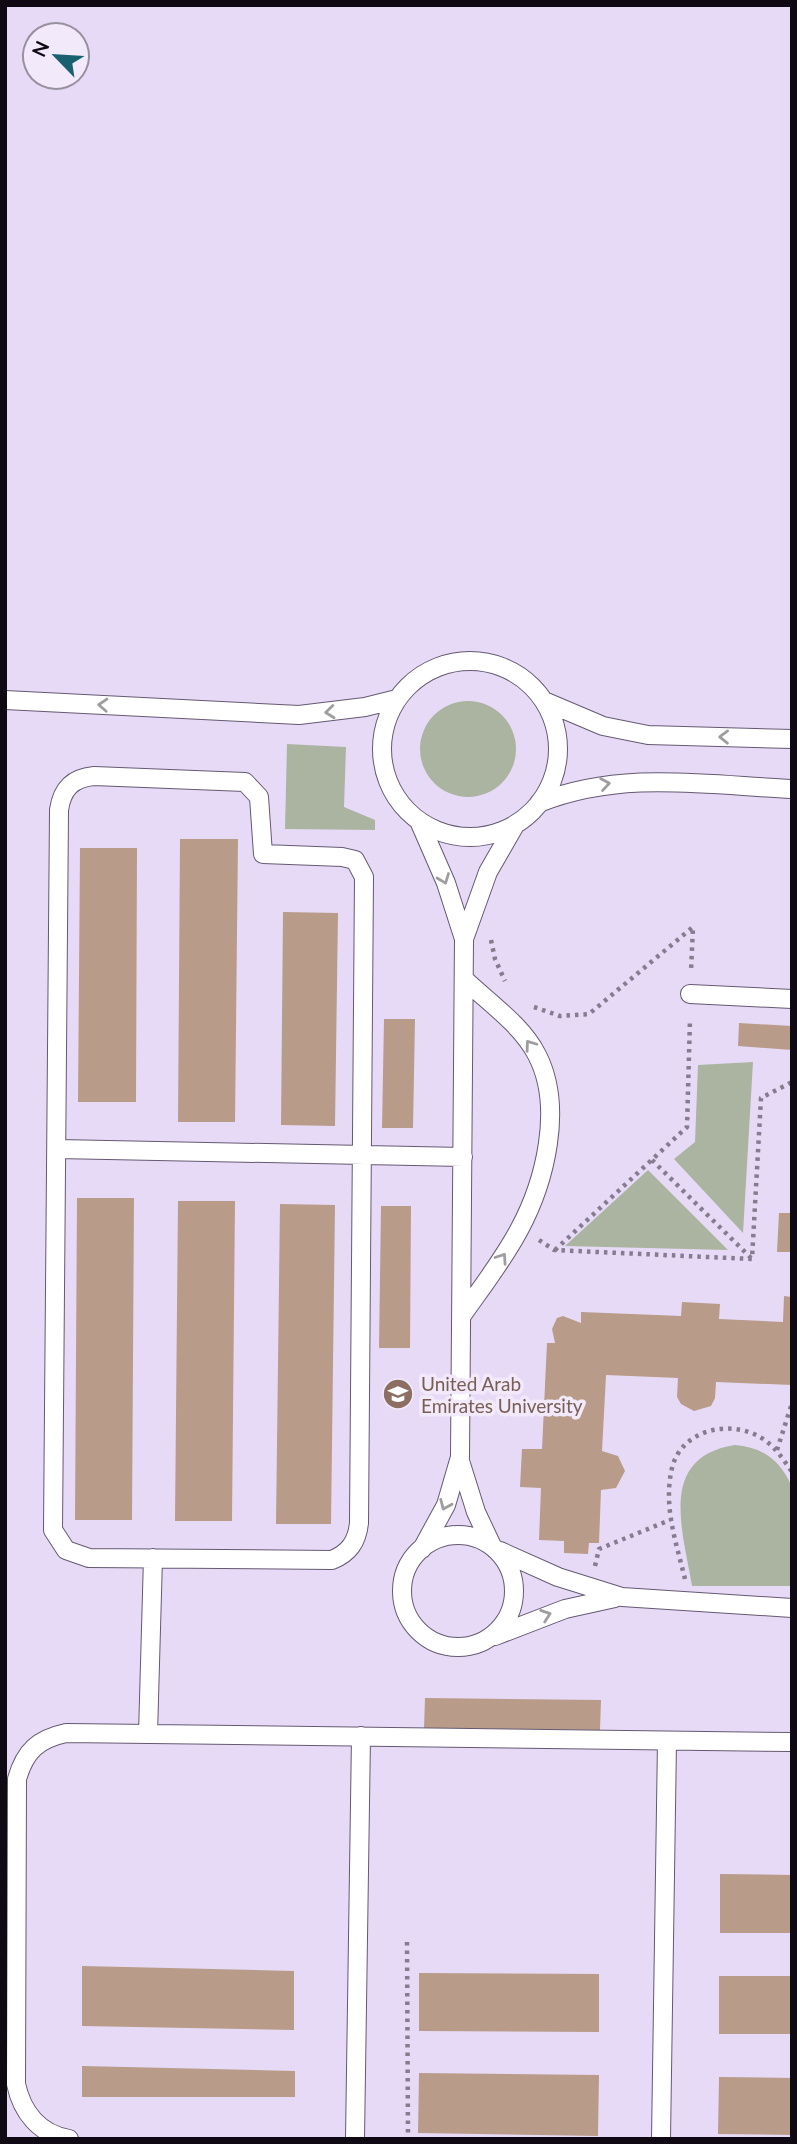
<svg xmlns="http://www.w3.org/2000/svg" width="797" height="2144" font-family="Lato,sans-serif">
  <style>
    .green { fill: #abb4a0 }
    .building { fill: #b89c89 }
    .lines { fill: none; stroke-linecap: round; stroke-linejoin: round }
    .lane-casing { stroke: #655971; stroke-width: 20 }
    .path { stroke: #857c8f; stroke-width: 4.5; stroke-dasharray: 3.5 5; stroke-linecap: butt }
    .lane { stroke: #fff; stroke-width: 18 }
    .oneway { stroke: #9f9da0 }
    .labels { text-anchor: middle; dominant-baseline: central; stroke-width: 7; stroke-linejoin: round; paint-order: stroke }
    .education-label { font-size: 19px; fill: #785e54; stroke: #f2eafb; text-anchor: start }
  </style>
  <rect width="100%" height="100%" fill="#e7daf6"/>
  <path class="green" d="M420 749a48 48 0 1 1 96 0a48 48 0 1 1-96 0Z
    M287 744 346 747 344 807 375 820V830L285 829Z
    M753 1062 743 1233 674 1159 695 1142 698 1065Z
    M648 1170 728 1250 565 1246Z
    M735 1445C762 1447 780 1460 791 1485L792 1586H692C683 1531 657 1457 735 1445Z"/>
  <path class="building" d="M180 839H238L235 1122H178Z
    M80 848H137L136 1102H78Z
    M283 912 338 913 335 1126 281 1125Z
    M384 1019H415L413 1128H382Z
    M739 1023 792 1026V1050L738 1046Z
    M77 1198H134L132 1520H75Z
    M178 1201H235L232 1521H175Z
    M280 1204 335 1205 331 1524H276Z
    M381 1206H411L410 1348H379Z
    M779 1213H792V1252H777Z
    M784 1296 792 1297V1385L716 1382 715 1398 711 1406 694 1411 681 1404 677 1397 678 1378 606 1375 602 1451 618 1456 625 1471 616 1488 601 1490 599 1543H589L588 1554 564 1553V1541L539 1540 541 1488 520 1487 522 1449H542L547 1343H555L552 1329 557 1318 563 1316 581 1323V1312L681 1316 682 1302 720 1304 719 1319 783 1322Z
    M425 1698 601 1700 600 1730 424 1728Z
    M720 1874 792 1875V1933H720Z
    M82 1966 294 1971V2030L82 2026Z
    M419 1973 599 1974V2032L419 2031Z
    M719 1976H792V2034H719Z
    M82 2066 295 2071V2097H82Z
    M419 2073 599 2075 598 2136 418 2133Z
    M719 2077 792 2078V2135L718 2134Z"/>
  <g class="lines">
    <g class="lane-casing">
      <path id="lane" d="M382 749a88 88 0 1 1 176 0a88 88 0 1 1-176 0Z
        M5 700 299 715 365 707 397 699
        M544 701 603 726 648 735 792 739
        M94 776 245 782 259 797 263 854 342 857 355 860 364 877 359 1523C357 1542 349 1553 332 1560L89 1558 66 1550 53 1530 59 810C62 789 72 778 94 776Z
        M539 803C621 770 706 785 792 789
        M419 821 446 883 464 939
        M690 994 792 999
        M58 1149 463 1157
        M463 1314C482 1287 503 1260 519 1230 545 1182 564 1107 537 1055 522 1025 488 1002 464 979
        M460 1461 476 1512 492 1546
        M402 1591a56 56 0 1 1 112 0a56 56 0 1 1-112 0Z
        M422 1549 446 1505 460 1457 464 939 488 872 515 825
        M500 1551 558 1577 622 1597 792 1608
        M495 1636 565 1609 615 1598
        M148 1734 153 1558
        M69 2139C39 2134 22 2112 16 2084L17 1779C25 1751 38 1739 66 1733L792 1742
        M355 2139 361 1736
        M661 2139 667 1741"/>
    </g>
    <path class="path" d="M491 940 495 959 505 981
      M534 1007 560 1016 589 1014 693 927 691 971
      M652 1160 751 1258
      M539 1240 554 1250 752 1259 761 1098 792 1082
      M555 1250 687 1127 690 1019
      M777 1450 792 1403
      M595 1566 599 1549 670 1520
      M685 1579C676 1542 663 1506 672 1468 681 1430 729 1419 760 1437 774 1445 783 1459 792 1472
      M407 1942 408 2139"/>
    <use href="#lane" class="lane"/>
  </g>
  <defs><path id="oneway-chevron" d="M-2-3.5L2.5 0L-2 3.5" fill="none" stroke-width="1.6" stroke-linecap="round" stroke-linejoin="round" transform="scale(1.75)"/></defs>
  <g class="oneway">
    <use href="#oneway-chevron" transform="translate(103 705) rotate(-177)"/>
    <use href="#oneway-chevron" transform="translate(330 712) rotate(174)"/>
    <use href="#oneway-chevron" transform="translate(724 737) rotate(-179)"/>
    <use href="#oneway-chevron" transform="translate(605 784) rotate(-9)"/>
    <use href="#oneway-chevron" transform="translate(444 879) rotate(69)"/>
    <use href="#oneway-chevron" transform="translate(530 1045) rotate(-126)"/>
    <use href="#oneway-chevron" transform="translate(502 1258) rotate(-56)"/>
    <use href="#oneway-chevron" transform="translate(445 1505) rotate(113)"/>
    <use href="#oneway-chevron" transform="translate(546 1615) rotate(-19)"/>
  </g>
  <defs>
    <g id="university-disc" transform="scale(1.575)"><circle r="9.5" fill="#8d6e63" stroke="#f2eafb"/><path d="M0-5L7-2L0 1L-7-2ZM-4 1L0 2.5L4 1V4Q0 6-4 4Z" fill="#fff"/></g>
  </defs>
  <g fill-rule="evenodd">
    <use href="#university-disc" x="398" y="1394"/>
  </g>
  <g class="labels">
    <g class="education-label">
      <text x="421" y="1383">United Arab<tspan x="421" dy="22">Emirates University</tspan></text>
    </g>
  </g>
  <rect width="797" height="2144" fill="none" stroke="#0e0912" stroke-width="14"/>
  <g transform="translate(56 56) rotate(295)"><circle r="33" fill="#f2eafb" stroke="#97909e" stroke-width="2"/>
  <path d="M0-5L12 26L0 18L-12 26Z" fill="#196071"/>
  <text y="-10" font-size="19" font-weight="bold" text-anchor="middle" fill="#0e0912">N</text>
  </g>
</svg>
